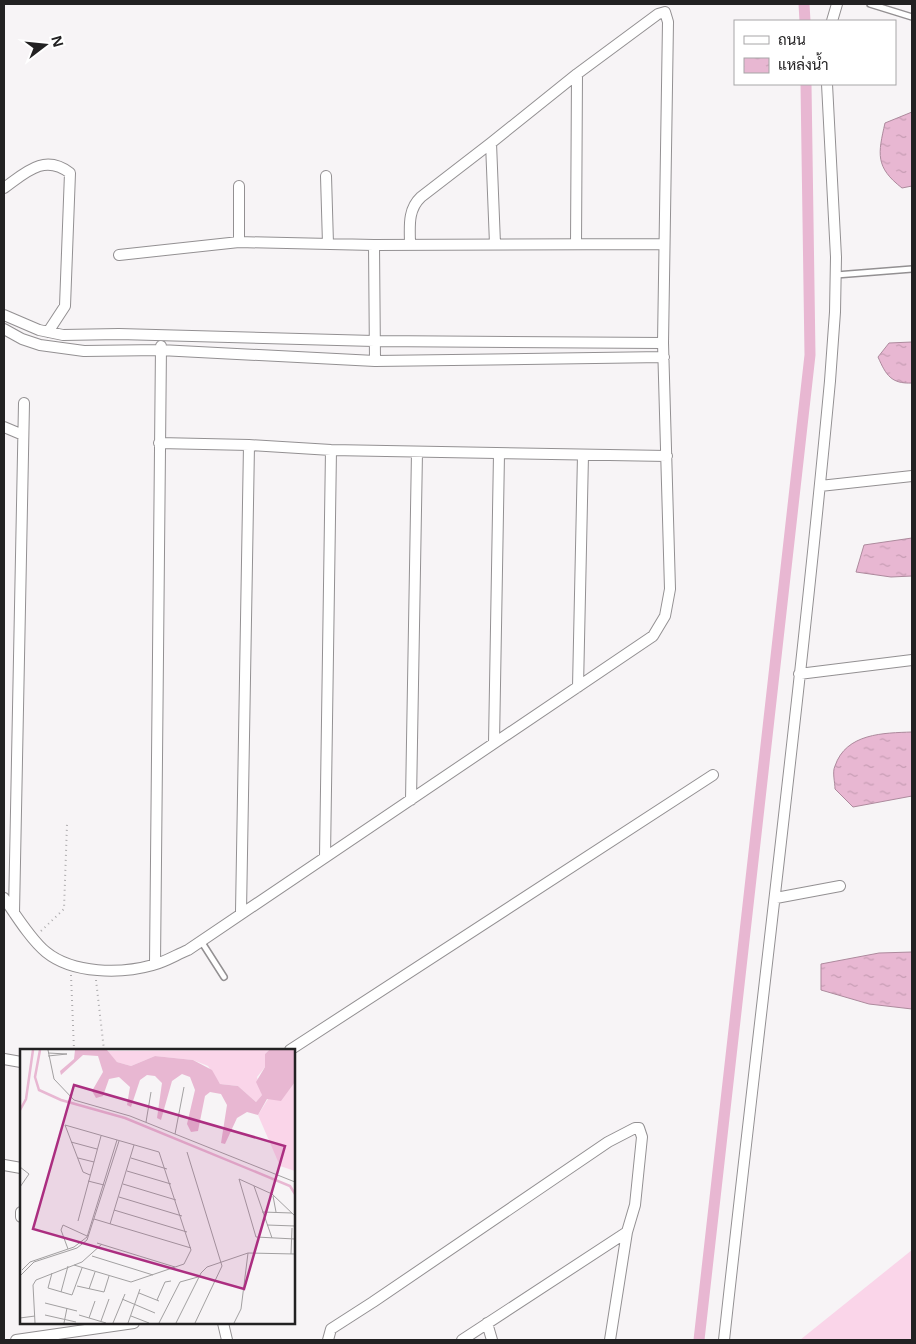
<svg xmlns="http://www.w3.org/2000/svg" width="916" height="1344" font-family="'Open Sans',Sarabun,sans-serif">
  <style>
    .grass { fill: #fad5e9 }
    .water { fill: url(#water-ripples); stroke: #ad8a9d }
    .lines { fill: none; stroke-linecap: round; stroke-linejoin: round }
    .canal { stroke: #e8b7d2; stroke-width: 11 }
    .service-casing { stroke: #939092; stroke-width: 8 }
    .minor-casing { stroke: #939092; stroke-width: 12 }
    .path { stroke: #aeacae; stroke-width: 2; stroke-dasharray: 1 4; stroke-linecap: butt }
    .service { stroke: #fff; stroke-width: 5 }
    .minor { stroke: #fff; stroke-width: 10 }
    .inset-river { fill: none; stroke: #e8b7d2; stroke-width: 2.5 }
    .inset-road { fill: none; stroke: #a2a0a1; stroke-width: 1 }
    .view { fill: #ab2e80; fill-opacity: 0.15; stroke: #ab2e80; stroke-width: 2.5 }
    .inset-edge { fill: none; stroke: #222122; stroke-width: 2.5 }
  </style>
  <defs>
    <pattern id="water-ripples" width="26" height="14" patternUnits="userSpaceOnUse" patternTransform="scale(1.25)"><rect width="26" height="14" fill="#e8b7d2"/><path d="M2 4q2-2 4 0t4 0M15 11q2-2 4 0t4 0" fill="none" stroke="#c79db4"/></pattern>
  </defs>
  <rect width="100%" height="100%" fill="#f7f4f6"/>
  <path class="grass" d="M912 1250V1340H800Z"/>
  <path class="water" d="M912 112V186L902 188C875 167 878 154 885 123Z
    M912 342V383C891 384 886 375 878 357L889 343Z
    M912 538V576L891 577 856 572 864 545Z
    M912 732V796L853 807 835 789C835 782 832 772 835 766 846 733 884 733 912 732Z
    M912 952V1009L869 1004 821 990V964L879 953Z"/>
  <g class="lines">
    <path class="canal" d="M804 4 805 21
      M699 1340 810 355 806 84"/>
    <g class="service-casing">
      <path id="service" d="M870 4 912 17
        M836 275 912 269
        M201 941 224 977"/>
    </g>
    <g class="minor-casing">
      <path id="minor" d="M832 21 837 4
        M491 143 495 244
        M326 176 328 244
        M239 186V242
        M4 188C25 173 44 153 70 173L65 306 48 332
        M576 244 577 74
        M374 245 375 361
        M119 255 239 242 374 245 664 244
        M4 315 39 330 63 335 119 334 374 341 663 343
        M4 329 22 339 40 345 84 351 160 350 375 361 664 357
        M4 427 23 435
        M159 443 249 445 331 450 667 456
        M820 486 912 476
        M799 674 912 660
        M578 687 583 455
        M494 743 499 454
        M411 800 417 452
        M325 857 331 450
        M4 898C15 914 31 940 46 952 73 974 121 974 153 965 165 962 176 955 188 950L653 636 665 616 670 589 663 343 668 22 665 12 658 14 577 74 491 143 421 197C407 210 410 228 410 245
        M776 898 840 886
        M241 912 249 445
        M14 913 24 403
        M155 964 161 346
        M290 1050 713 775
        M4 1059 21 1062
        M4 1165 21 1168
        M21 1217V1212
        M223 1323 227 1340
        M487 1323 492 1340
        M16 1340 134 1323
        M328 1340 331 1329 373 1302 608 1142 635 1128H639L642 1137 635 1205 627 1232 610 1340
        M462 1340 627 1232
        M724 1340C759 1020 800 701 830 381L835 312 836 257 827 84"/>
    </g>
    <path class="path" d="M41 931 64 909 67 824
      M71 975 74 1050
      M96 980 104 1050"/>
    <use href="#service" class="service"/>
    <use href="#minor" class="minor"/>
  </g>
  <g transform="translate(20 1049)">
    <rect width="275" height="275" fill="#f7f4f6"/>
    <path d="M249 1 245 5V18L237 28 242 46 236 53 218 37 200 35 188 17 173 11 135 7 111 17 97 13 87 2ZM275 33V122L260 117 238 66 248 50 265 46Z" fill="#fad5e9"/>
    <path d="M55 1H87L97 13 111 17 135 7 173 11 192 21 200 35 218 37 236 53 242 46 236 33 245 18V5L249 1H275V33L261 52 247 50 238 66 227 63 217 69 205 95 201 94 207 56 201 45 190 43 185 47 178 82 171 83 167 75 175 41 170 28 162 25 152 32 141 71 137 69 142 34 135 27 127 26 120 31 111 58 107 56 110 38 99 28 89 30 83 47 76 49 72 42 83 23 78 7 63 6 41 26 40 22 54 10Z" fill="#e8b7d2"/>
    <path class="inset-river" d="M20 1 15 28 19 41 41 51 105 69 270 137 275 145M0 61 6 50 13 1"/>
    <path class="inset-road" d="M28 1 34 30 54 51 110 67 275 133M28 4 47 5 28 7M126 73 131 43M155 85 164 38M51 93 77 100M167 103 202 217 175 274M58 109 74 113M111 109 147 120M0 118 9 125 0 138M107 122 151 135M68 132 84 136M103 135 156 151M234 137 252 189M253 147 256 163M99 148 162 167M94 161 167 183M242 163 272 164M275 167 252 145 219 130 236 188 275 190M74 170 171 199M58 172 81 87M90 175 114 96M247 176 275 177M77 194 155 218M48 200 41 181 43 176 67 187M271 205 272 179M72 207 133 226M54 216 111 233 164 215 171 201 139 103 45 76 63 123 70 126M2 221 10 213 54 198 67 188 97 91M32 224 28 239 52 246 62 219M0 227 14 213 57 199 67 191 99 92M57 237 84 243 89 227M69 240 75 223M41 243 48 217M119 244 139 252M102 250 135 264M137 251 145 233 151 232M25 254 57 262M25 266 56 273M59 266 86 274M111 267 129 274M0 269 15 267M69 269 75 252M81 272 89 250M15 274 13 236 16 231 62 213 82 195M44 274 47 259M93 274 105 245M108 274 120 240M139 274 160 233 178 228M156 274 181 224 187 218 228 204 275 205M214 274 221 260 228 204"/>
    <path class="view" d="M54 36 265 97 224 240 13 180Z"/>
    <rect width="275" height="275" class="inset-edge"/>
  </g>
  <rect width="916" height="1344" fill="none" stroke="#222122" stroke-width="10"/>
  <rect x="734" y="20" width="162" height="65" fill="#ffffff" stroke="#a7a6a7"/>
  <rect x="744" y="36" width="25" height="8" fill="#ffffff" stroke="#a7a6a7"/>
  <text x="778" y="45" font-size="15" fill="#222122">ถนน</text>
  <rect x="744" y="58" width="25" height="15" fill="url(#water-ripples)" stroke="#a7a6a7"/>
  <text x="778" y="70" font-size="15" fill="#222122">แหล่งน้ำ</text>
  <g transform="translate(45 45) rotate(74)" stroke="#ffffff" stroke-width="4" paint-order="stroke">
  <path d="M0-4L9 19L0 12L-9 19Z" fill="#222122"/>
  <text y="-8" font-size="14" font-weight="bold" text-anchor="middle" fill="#222122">N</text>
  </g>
</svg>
